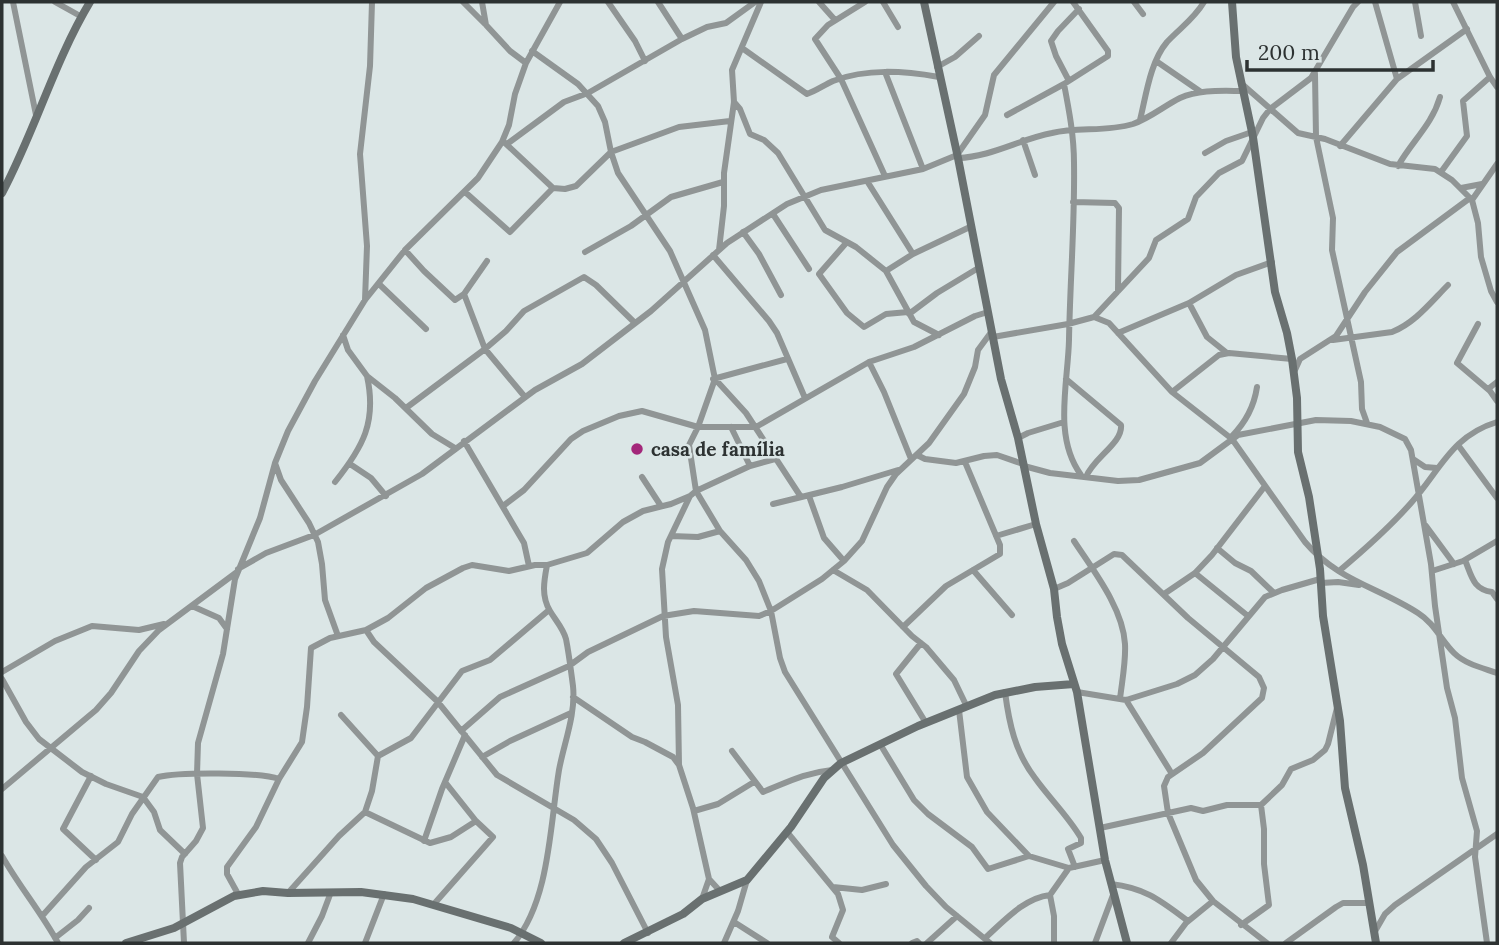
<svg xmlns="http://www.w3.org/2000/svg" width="1499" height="945" font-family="Lora,serif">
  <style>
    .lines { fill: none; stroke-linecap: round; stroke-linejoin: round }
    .street { stroke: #909595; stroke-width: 6 }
    .secondary { stroke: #697070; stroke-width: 8 }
    .poi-dot { fill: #a3277a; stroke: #dbe6e6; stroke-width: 2.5 }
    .labels { text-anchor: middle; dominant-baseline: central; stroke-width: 5; stroke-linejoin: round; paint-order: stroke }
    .poi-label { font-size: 19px; font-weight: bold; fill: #2d3232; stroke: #dbe6e6; text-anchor: start }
  </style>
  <rect width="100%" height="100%" fill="#dbe6e6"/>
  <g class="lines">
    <path class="street" d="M13 2 36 115
      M55 2 82 17
      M463 2 485 24
      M482 2 486 25 510 51 526 63
      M608 2 635 41 645 61
      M658 2 682 39
      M819 2 835 20
      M865 2 828 25 815 39 841 79 885 176
      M883 2 898 27
      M1134 2 1143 14
      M1375 2 1397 79
      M1415 2 1421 36
      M1453 2 1490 77 1497 87
      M742 48 807 94C816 91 824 85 833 81 867 68 904 71 939 77
      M532 51 578 84 598 106 605 122 611 152 618 173 670 251 705 330 715 379 698 427 689 445 696 491 720 531 746 560 759 581 771 611 780 658 785 672 893 845 926 886 946 907 990 943
      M1156 61 1201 92
      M937 67 955 57 979 36
      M885 72 923 169
      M1315 74 1316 137 1333 218 1332 250 1361 382 1362 409 1367 423
      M1068 79 1056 56 1051 41 1058 31 1079 9
      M1064 84C1069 110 1074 136 1074 163 1075 222 1070 281 1069 340 1068 383 1053 437 1081 475
      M1242 84 1298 133 1325 139 1390 164 1435 169 1452 180 1472 200 1478 223 1481 257 1491 291 1497 302
      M734 102 740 109 750 134 764 140 778 153 825 230 856 247 886 271 914 322 939 335
      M1007 115 1064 84 1108 56V51L1073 2
      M1140 120C1146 96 1150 62 1167 42 1180 28 1194 19 1204 2
      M1023 140 1035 175
      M504 142 553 188 565 189 576 186 611 152 679 127 730 121
      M507 144 564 102 588 93 682 39 707 27 726 23 755 2
      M1340 146 1397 79 1467 29
      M1205 153 1226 141 1252 132
      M958 158C991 157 1020 139 1052 133 1078 127 1107 132 1133 124 1150 118 1164 106 1180 98 1200 89 1223 91 1244 91
      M1398 166C1412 141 1432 125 1440 97
      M1441 172 1467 136 1463 101 1490 77
      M867 181 913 254
      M1461 188 1482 184
      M465 192 510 232 553 188
      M1472 200 1497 164
      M1073 202 1115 203 1119 208 1118 291
      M773 214 809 269
      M743 232 759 254 781 295
      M847 242 819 274 847 313 864 327 886 314 908 312
      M405 250 424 271 455 300 464 294 487 261
      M719 250 724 206V173L734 102 732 70 761 2
      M585 252 631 226 671 197 723 182
      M713 255 769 321 777 333 805 398
      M886 271 913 254 972 226
      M379 284 426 329
      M464 294 485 349 525 397
      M365 300 367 246 360 154 370 66 372 2
      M1189 303 1207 337 1227 353
      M909 314 937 293 980 267
      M1094 317 1149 258 1156 240 1188 219 1196 197 1219 173 1242 161 1263 118 1270 109 1311 78 1353 7 1358 2
      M1478 324 1457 363 1490 391 1497 401
      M1118 333 1189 303 1236 275 1272 262
      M343 335 348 350 367 376 395 398 432 434 455 448
      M993 337 1068 324 1094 317 1109 323 1172 392 1232 439 1305 542C1338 581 1378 587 1418 613 1434 623 1441 640 1454 653 1465 664 1483 668 1497 673
      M1333 340 1392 332C1415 323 1431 302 1448 285
      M869 362 884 392 911 459
      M1295 370 1300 359 1336 336 1365 292 1397 252 1470 198
      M713 379 787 359
      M715 379 746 413 801 497
      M1066 379 1121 425C1123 443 1093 458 1086 477
      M1488 389 1497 382
      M1172 392 1219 355 1229 353 1292 359
      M406 408 485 349 506 331 524 311 584 277 596 285 635 323
      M731 427 750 466
      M1232 436C1246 422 1254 407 1257 387
      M1018 438 1028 433 1064 422
      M464 441 524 543 529 566
      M1458 445 1497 498
      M917 455 925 459 956 463 984 456 997 455 1023 464
      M1413 459 1425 467 1437 468
      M275 463 281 480 309 523 318 542 322 564 325 600 338 636
      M350 464 371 478 386 496
      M1024 466 1050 473 1118 481 1139 480 1200 463 1238 435 1316 420 1351 421 1380 427 1405 439 1411 450 1431 564 1435 606 1447 688 1455 718 1462 778 1477 831 1475 857 1487 943
      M642 477 661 506
      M335 482C363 447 377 422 367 376
      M809 496 824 538 844 561
      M773 504 842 487 898 470
      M503 506 524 490 571 439 583 431 619 416 642 411 698 427H756L869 362 914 347 975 316 988 312
      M1426 526 1454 564
      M671 536 698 537 720 531
      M996 536 1036 524
      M1074 541C1093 570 1123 608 1125 644 1126 662 1122 681 1120 699
      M1217 548 1235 563 1251 571 1274 593
      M1465 560C1472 577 1473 589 1492 592L1497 599
      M238 569 266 553 314 535 422 474 535 390 582 364 651 311 727 243 787 204 821 190 923 169 957 155 985 115 994 75 1054 2
      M833 570 867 590 912 636 926 647 954 680 967 707
      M973 570 1012 615
      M1339 571C1364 550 1389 528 1411 503 1440 471 1451 436 1497 422
      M1432 571 1463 561 1497 541
      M1195 573 1248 616
      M1321 583 1338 582 1359 585
      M1054 589 1068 583 1114 554 1122 555 1188 618 1259 677 1264 688 1262 698 1203 753 1168 777 1164 786 1168 813 1196 880 1213 901 1267 943
      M1164 594 1195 573 1212 555 1265 486
      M192 606 219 618 227 629
      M903 627 946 586 1000 554V545L965 462
      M366 630 374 642 437 701 497 775 574 820 596 839 612 863 648 933
      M921 643 896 674 926 723
      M2 672 55 641 92 626 139 630 164 624
      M2 679 26 722 39 739 82 772 106 784 143 797 154 812 160 830 185 854
      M1005 692C1009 723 1015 752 1035 778 1050 799 1068 816 1081 838V843L1068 849 1075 867
      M1077 692 1126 700 1177 684 1195 675 1213 659 1265 597 1282 590 1320 579
      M573 697 632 737 645 742 673 757 679 765 693 808 709 879 720 891
      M1126 700 1172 774
      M959 710 967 777 987 812 1029 856 1069 868
      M341 715 378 756
      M461 731 500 697 569 666 588 652 663 616 694 611 759 616 771 611 822 579 844 561 862 541 887 487 896 474 929 443 964 394 975 367 978 350 992 331
      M880 744 914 800 928 814 972 847 988 869 1029 856
      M732 751 763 792C788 782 804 773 832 770
      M482 757 510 741 571 713
      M679 765 678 705 666 637 662 569 668 542 690 496 696 491 750 466 775 459
      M91 776 63 829 96 860
      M2 789 96 710 111 693 139 651 159 630 237 572
      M694 811 718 804 754 782
      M365 812 430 843 451 837 476 821
      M1100 828 1191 808 1203 811 1227 805H1261L1282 785 1291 769 1313 760 1325 750 1328 744 1337 708
      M787 832 838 894 843 910 832 937 839 943
      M424 841 442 789 465 735
      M2 856C19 886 41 912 58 943
      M1111 884C1146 888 1161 901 1188 921
      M833 887 862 890 886 884
      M288 893 339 836 365 812 372 791 378 756 411 738 462 671 490 660 549 610
      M238 894 227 874V867L256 827 279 779 302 742 307 707 311 648 330 638 366 630 388 618 426 588 463 568 472 565 509 571 535 565H547L587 553 623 522 643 511 671 504 690 496
      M702 899 709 879
      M434 904 493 837 476 821 445 782
      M43 915 86 867 118 842 132 814 158 777C179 772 259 772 279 779
      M734 922 767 943
      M1241 925 1269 905 1264 864V829L1261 805
      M1374 933 1385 914 1395 905 1497 834
      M55 938 78 920 89 908
      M985 938C1004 921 1024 898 1050 895
      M184 943 180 863 182 857 196 841 203 828 197 774 198 743 223 654 235 579 260 518 275 463 288 431 315 381 365 300 405 250 478 178 502 142 509 125 515 94 526 63 560 2
      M308 943 322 916 331 892
      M365 943 384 894
      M514 943C550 900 550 824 559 770 564 743 576 714 573 686 571 671 569 654 566 639 563 628 556 621 550 611 541 596 544 581 547 565
      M724 943 738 911 747 880
      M912 943 917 941 919 943
      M927 943 957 916
      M1054 943V916L1050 895 1069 868 1105 860
      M1095 943 1113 895
      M1171 943 1186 923 1213 901
      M1286 943 1336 907 1343 903H1370"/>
    <path class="secondary" d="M924 2 958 158 1001 379 1018 438 1036 524 1054 589 1057 617 1062 644 1077 692 1105 860 1127 943
      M1232 2 1236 57 1253 137 1275 292 1287 333 1292 359 1297 398 1298 452 1309 497 1320 569 1323 616 1340 721 1345 788 1363 865 1376 943
      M2 193C35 131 54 62 90 2
      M126 943 174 928 234 896 263 891 288 893 361 892 413 899 511 928 541 943
      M624 943 683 914 702 899 747 880 791 827 824 778 841 763 918 726 995 695 1035 687 1074 684"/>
  </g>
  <circle class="poi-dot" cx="637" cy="449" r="7"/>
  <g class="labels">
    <g class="poi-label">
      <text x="651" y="449">casa de família</text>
    </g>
  </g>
  <rect width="1499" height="945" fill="none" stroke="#2d3232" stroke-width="7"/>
  <path d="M1247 60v10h186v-10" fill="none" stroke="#2d3232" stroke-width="3.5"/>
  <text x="1258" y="60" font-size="21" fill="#2d3232" stroke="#dbe6e6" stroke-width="5" paint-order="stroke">200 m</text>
</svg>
